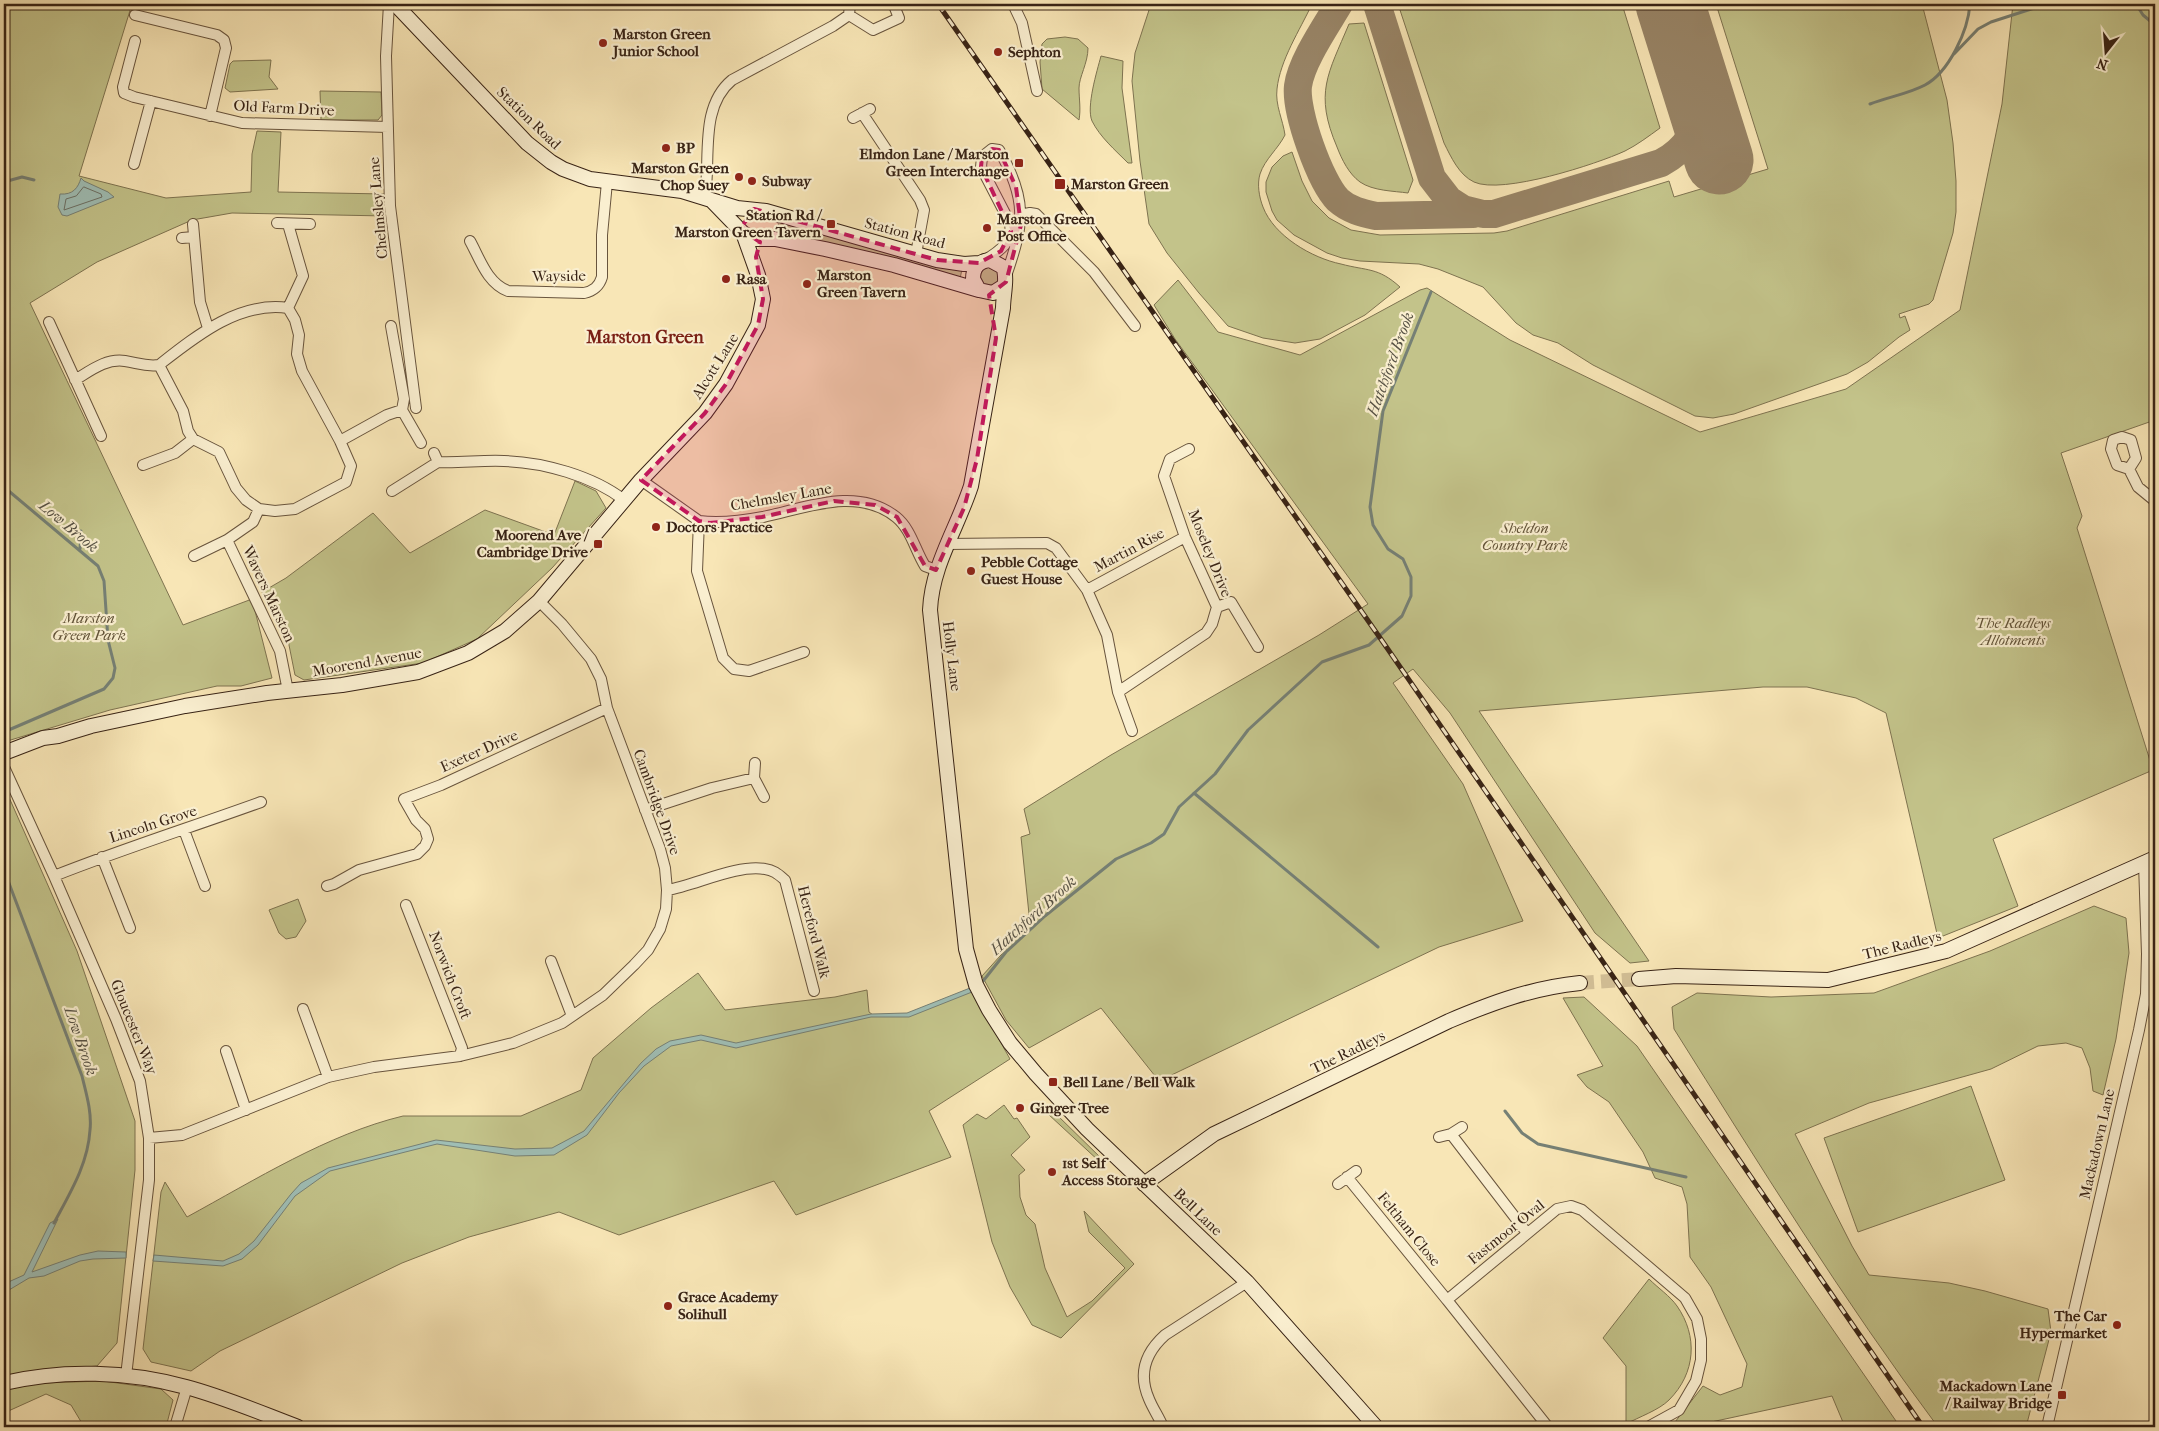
<svg xmlns="http://www.w3.org/2000/svg" width="2159" height="1431" font-family="'IM FELL French Canon',serif">
  <style>
    .green { fill: #c3c38a; stroke: #7e7350 }
    .water { fill: #9fbeb5; stroke: #768075 }
    .lines { fill: none; stroke-linecap: round; stroke-linejoin: round }
    .shore { stroke: #6c7065; stroke-width: 1 }
    .stream { stroke: #768075; stroke-width: 3 }
    .taxiway { stroke: #988466; stroke-width: 28 }
    .runway { stroke: #988466; stroke-width: 69 }
    .secondary-tunnel { stroke: #d2bf96; stroke-width: 14; stroke-dasharray: 14 7; stroke-linecap: butt }
    .street-casing { stroke: #68543d; stroke-width: 12 }
    .secondary-casing { stroke: #382315; stroke-width: 16 }
    .street { stroke: #faefd0; stroke-width: 10 }
    .secondary { stroke: #faefd0; stroke-width: 14 }
    .rail-casing { stroke: #382315; stroke-width: 5 }
    .rail { stroke: #faefd0; stroke-width: 3; stroke-dasharray: 9; stroke-linecap: butt }
    .marked { fill: #c2185b; fill-opacity: 0.2; stroke: #c2185b; stroke-width: 4; stroke-dasharray: 10 6; stroke-linejoin: round }
    .poi-dot { fill: #8f2418; stroke: #faefd0; stroke-width: 2 }
    .labels { text-anchor: middle; dominant-baseline: central; stroke-width: 4.5; stroke-linejoin: round; paint-order: stroke }
    .poi-label { font-size: 15px; font-weight: bold; fill: #382315; stroke: #faefd0; text-anchor: start }
    .street-label { font-size: 15px; fill: #382315; stroke: #faefd0 }
    .park-label { font-size: 15px; font-style: italic; fill: #625338; stroke: #faefd0 }
    .water-label { font-size: 16px; font-style: italic; fill: #575245; stroke: #faefd0 }
    .quarter-label { font-size: 18px; font-weight: bold; fill: #7a1f14; stroke: #faefd0 }
  </style>
  <rect width="100%" height="100%" fill="#f8e6b6"/>
  <filter id="stains"><feTurbulence type="fractalNoise" baseFrequency=".004" numOctaves="4"/><feColorMatrix values="0 0 0 0 .2 0 0 0 0 .09 0 0 0 0 .02 0 0 0 .5 -.17"/></filter>
  <radialGradient id="worn" r=".72"><stop offset=".6" stop-color="#630" stop-opacity="0"/><stop offset="1" stop-color="#630" stop-opacity=".3"/></radialGradient>
  <path class="green" d="M4 4H132L79 176 166 198 251 192 252 154 257 131 281 132 278 192 385 194 386 216 232 213 192 220 97 262 30 303 183 625 252 599 272 678 241 686H217L110 710 4 742Z
    M1151 4H1312C1300 30 1280 60 1277 89 1275 105 1283 120 1285 135 1278 149 1265 159 1260 174 1257 184 1259 197 1263 207 1274 236 1312 258 1341 264 1367 271 1378 267 1400 287L1365 315 1320 339 1295 343 1263 338 1228 326 1199 293 1167 253 1149 224 1140 161 1132 81 1135 53Z
    M1398 4H1622L1660 128C1649 136 1637 145 1625 151 1597 164 1502 195 1474 182 1459 175 1451 157 1444 143Z
    M1716 4H1922L1947 100 1953 143 1956 181V212L1953 233 1933 300 1929 304 1899 314 1900 318 1905 316 1910 330 1899 337 1868 362 1847 374 1734 414 1713 418 1695 416 1593 365 1558 343 1533 335 1516 323 1483 287 1438 269 1419 264 1360 261 1342 258 1327 253 1294 235 1277 220 1272 211 1266 192V182L1272 167 1283 156 1292 152 1302 181 1312 201 1329 218 1351 230 1380 235 1494 233 1507 231 1669 181 1674 197 1768 169Z
    M2013 4H2155V420L2061 453 2082 516 2077 528 2153 770 1993 839 2018 906 1938 938 1886 713 1856 698 1807 687H1763L1479 711 1649 961 1630 963 1595 933 1450 713 1413 669 1393 683 1463 784 1523 921 1439 947 1159 1081 1101 1008 1029 1048 1006 1020 982 976 1019 935 1029 914 1021 837 1030 834 1024 809 1111 755 1319 635 1368 604 1175 339 1154 305 1178 280 1218 332 1300 355 1420 290 1427 288 1510 340 1700 432 1846 389 1960 310 2002 104Z
    M1364 23 1413 180 1408 193C1394 191 1373 191 1360 182 1349 174 1342 160 1337 147 1314 93 1328 74 1349 24Z
    M1065 37 1078 39 1088 48C1088 63 1079 77 1079 88 1079 99 1081 109 1079 120L1042 89 1040 62 1042 44 1047 39Z
    M1101 56 1123 61 1122 88 1132 163H1128C1115 150 1100 137 1092 121 1086 107 1097 71 1101 56Z
    M271 60 269 77 278 89 230 92 225 88 230 64 233 61Z
    M320 91 381 92 382 115 378 120H321Z
    M778 222 917 258 949 269H962L960 279 777 237 779 230Z
    M985 265 999 271V281L994 287H983L978 273Z
    M575 481 596 491 606 508 552 568 477 639 423 663 304 680 295 675 288 640 262 592 286 578 373 513 410 553 485 510 554 535Z
    M4 786 77 951 135 1121V1170L117 1343 97 1366 34 1372 4 1379Z
    M298 899 306 921 296 937 286 939 279 933 269 910Z
    M2094 906 2126 918 2129 953 2116 1039 2103 1095 2093 1091 2090 1068 2082 1048 2066 1043 2038 1046 1991 1069 1869 1103 1795 1134 1852 1246 1869 1275 1949 1283 1985 1291 2048 1309 2051 1332 2026 1427H1938C1843 1300 1759 1164 1674 1029L1672 1007 1697 993 1771 997 1874 993 1990 951Z
    M698 973 725 1010 835 997 867 990 869 1012 873 1015 906 1016 972 991 1010 1059 929 1111 951 1157 796 1215 774 1181 619 1235 559 1212 469 1237 402 1263 220 1351 191 1371 151 1362 143 1349 161 1192 165 1182 187 1217C255 1180 328 1134 403 1116H521L581 1090 593 1058 651 1008Z
    M1584 997 1637 1046 1896 1421 1895 1427H1845L1832 1396 1688 1427H1676L1675 1422 1703 1386 1720 1395 1742 1387 1747 1364 1711 1287 1690 1257 1687 1204 1682 1187 1655 1178 1643 1152 1609 1102 1587 1087 1577 1075 1603 1066 1563 998Z
    M1971 1086 2005 1180 1858 1232 1824 1138Z
    M1004 1105 1014 1119 1017 1118 1030 1137 1011 1155 1025 1170 1019 1175 1020 1197 1026 1215 1035 1224 1045 1268 1067 1317 1092 1301 1125 1268 1089 1232 1084 1211 1134 1264 1061 1338 1032 1325 1010 1287 992 1242 963 1125 977 1114 986 1119Z
    M1055 1113 1103 1160 1100 1162 1048 1114Z
    M1649 1279C1658 1288 1670 1296 1677 1306 1698 1336 1696 1373 1669 1400 1659 1410 1639 1417 1626 1424V1366L1603 1338Z
    M103 1381 161 1389 173 1400 166 1427H89L83 1425 71 1405 46 1394 4 1413V1390L40 1383Z"/>
  <path class="water" d="M81 178 84 181 108 192 114 197 67 216 62 215 58 207 60 194C73 195 78 188 81 178Z
    M970 988 972 992 909 1017H871L736 1048 701 1040 671 1046 644 1066 619 1093 587 1135 554 1155 515 1156 437 1144 330 1171 295 1196 258 1245 242 1259 223 1266 153 1261 154 1255 223 1261 239 1254 254 1241 291 1194 301 1183 328 1168 436 1140 515 1149 552 1148 584 1131 641 1063 656 1049 670 1041 701 1035 736 1043 871 1014 907 1013Z
    M58 1219 32 1272 80 1255 98 1251 126 1252V1258L93 1259 80 1261 44 1276 29 1278 4 1293V1284L24 1275 50 1223Z"/>
  <g class="lines">
    <path class="shore" d="M84 187 101 194 102 197 64 210 66 199 76 196Z"/>
    <path class="stream" d="M2136 4 2143 15 2155 25
      M1954 54 1978 29 1991 22 2047 4
      M1870 104C1888 97 1908 94 1925 85 1949 72 1968 31 1970 4
      M4 182 22 177 34 180
      M4 487 98 566 104 581 108 640 115 668 113 678 104 689 4 732
      M80 549 81 531
      M1194 793 1378 947
      M4 870 82 1076C86 1093 92 1112 90 1130 88 1164 70 1193 54 1223
      M980 985 1006 952 1045 916 1116 859 1151 843 1164 834 1179 807 1215 774 1248 730 1322 662 1369 645 1402 616 1411 596V577L1403 559 1388 549 1373 525 1370 507 1383 411 1431 292
      M1505 1111 1522 1133 1538 1144 1686 1177"/>
    <path class="taxiway" d="M1339 4C1326 26 1301 62 1298 86 1295 111 1320 182 1338 200 1349 210 1362 213 1376 216L1473 214
      M1377 4 1432 178 1449 200 1463 209 1483 214H1494L1661 163C1686 150 1700 128 1700 99"/>
    <path class="runway" d="M1670 4 1719 160"/>
    <path class="secondary-tunnel" d="M1580 983 1639 979"/>
    <g class="street-casing">
      <path id="street" d="M389 4 386 56 390 206 416 408
        M1013 4 1022 23 1037 91
        M135 15 217 35 224 40 226 48 210 116
        M849 15 850 4
        M135 41 123 87 124 93 134 97 242 123 388 127
        M862 113 920 200 924 210 916 254
        M853 118 870 109
        M134 164 151 101
        M705 197C711 159 699 107 732 80L833 26 849 15 873 30 899 18 895 8
        M1020 215 1030 213 1036 214 1094 272 1135 326
        M277 223 310 224
        M193 224 200 302 208 328
        M288 224 303 276 288 308
        M182 238 194 237
        M470 241C480 259 487 283 508 291L584 293C593 291 599 287 602 277V235L607 182
        M985 260C1000 251 1013 242 1010 223L981 167 982 157 992 149 999 150C1028 200 1024 224 1006 276
        M49 322 101 436
        M391 326 404 399 402 410 421 443
        M75 380C90 371 106 358 125 361 138 363 146 367 159 365
        M2122 437 2131 440 2136 458 2129 469 2117 465 2111 449 2113 440Z
        M340 441 387 415 402 410
        M434 453 438 462
        M438 462C460 463 482 460 504 461 543 462 593 476 624 500
        M143 465 175 453 193 439
        M2129 469 2138 487 2155 501
        M641 480 699 521C720 524 742 521 763 517 806 508 857 486 896 517 911 529 915 550 925 566L936 570
        M392 491 438 462
        M259 509 275 511 295 509 346 482 351 466 340 441 302 371 297 354 299 335 295 320 288 308C239 301 196 336 159 365L183 411 188 431 193 439 219 452 236 488 246 500 259 509 253 522 227 540 280 651 288 691
        M2155 517V522
        M699 521 697 571 723 658 734 669 749 671 804 652
        M947 544 1047 543 1056 548 1087 590 1107 635 1118 692 1132 731
        M194 556 227 540
        M1087 590 1185 537
        M1217 607 1231 602 1258 647
        M1118 692 1206 633 1212 624 1217 607 1185 537 1164 476 1170 459 1189 449
        M755 763 754 778 764 797
        M4 767 54 876 116 1019 140 1081 149 1138V1180L126 1376
        M645 810 712 788 754 778
        M184 830 205 886
        M102 857 130 928
        M54 876C122 849 192 827 261 802
        M327 886 334 884 359 870 417 854 425 846 428 839 425 829 416 820 404 799 441 785 607 708
        M667 890C696 885 737 864 765 869 774 870 779 875 785 880L814 991
        M406 905 462 1048 460 1056
        M551 961 572 1016
        M303 1009 328 1077
        M226 1051 246 1110
        M1451 1134 1527 1233
        M1439 1137 1451 1134 1462 1127
        M149 1138 182 1135 328 1077 374 1067 460 1056 513 1043 562 1023 603 995 634 965 648 950 660 929 666 909 667 890 665 868 660 849 607 708 601 679 591 659 562 624 539 601
        M1347 1177 1447 1300
        M1338 1184 1356 1171
        M175 1427 187 1387
        M1163 1427C1159 1417 1153 1409 1149 1399 1138 1374 1145 1353 1165 1335L1247 1282
        M1548 1427 1447 1300 1557 1209 1571 1206 1582 1210 1685 1298 1697 1319 1701 1339V1360L1696 1381 1679 1410 1648 1427
        M2047 1427 2139 1030 2146 994 2147 954 2144 863"/>
    </g>
    <g class="secondary-casing">
      <path id="secondary" d="M395 4 527 143 551 162 563 169 590 179 682 191 737 208 766 211 937 260 964 264 979 263
        M713 202 743 233 752 239H775L825 249 894 265 979 290
        M1004 286 993 293 979 290 973 279C973 267 979 261 990 260L1003 267C1008 277 1003 296 1003 308L971 486C957 529 932 565 930 610L966 949 976 985 989 1010 1010 1043 1036 1074 1087 1129 1247 1282 1376 1427
        M4 753 43 738 58 736 91 726 185 706 267 693 342 685 418 672 468 653 505 631 539 601 641 480 705 413 726 384 758 325 763 299 758 275 743 233
        M1639 979 1676 976 1828 980 1946 951 2155 858
        M1144 1184 1214 1134 1449 1021C1494 1002 1532 988 1580 983
        M4 1383C63 1369 128 1371 186 1387 224 1397 261 1413 298 1427"/>
    </g>
    <use href="#street" class="street"/>
    <use href="#secondary" class="secondary"/>
    <g class="rail-casing">
      <path id="rail" d="M938 4 1385 645 1923 1427"/>
    </g>
    <use href="#rail" class="rail"/>
  </g>
  <path class="marked" d="M992 149 999 150 1016 187 1021 225 1006 282 989 295 996 338 977 459 964 508 936 570 925 566 897 517 875 505 834 501 762 517 710 523 699 521 641 480 705 413 726 384 758 325 763 299 756 257 760 242 740 229 754 209 937 260 979 263 1001 251 1011 231 981 167 982 157Z"/>
  <g class="poi-dot">
    <circle cx="603" cy="43" r="5"/>
    <circle cx="998" cy="52" r="5"/>
    <circle cx="666" cy="148" r="5"/>
    <rect x="1014" y="158" width="10" height="10" rx="2.5"/>
    <circle cx="739" cy="177" r="5"/>
    <circle cx="752" cy="181" r="5"/>
    <rect x="1054" y="178" width="12" height="12" rx="2.5"/>
    <rect x="826" y="219" width="10" height="10" rx="2.5"/>
    <circle cx="987" cy="228" r="5"/>
    <circle cx="726" cy="279" r="5"/>
    <circle cx="807" cy="284" r="5"/>
    <circle cx="656" cy="527" r="5"/>
    <rect x="593" y="539" width="10" height="10" rx="2.5"/>
    <circle cx="971" cy="571" r="5"/>
    <rect x="1048" y="1077" width="10" height="10" rx="2.5"/>
    <circle cx="1020" cy="1108" r="5"/>
    <circle cx="1052" cy="1172" r="5"/>
    <circle cx="668" cy="1306" r="5"/>
    <circle cx="2117" cy="1325" r="5"/>
    <rect x="2057" y="1390" width="10" height="10" rx="2.5"/>
  </g>
  <g class="labels">
    <g class="poi-label">
      <text x="613" y="34">Marston Green<tspan x="613" dy="17">Junior School</tspan></text>
      <text x="1008" y="52">Sephton</text>
      <text x="676" y="148">BP</text>
      <text x="1009" y="154" text-anchor="end">Elmdon Lane / Marston<tspan x="1009" dy="17">Green Interchange</tspan></text>
      <text x="729" y="168" text-anchor="end">Marston Green<tspan x="729" dy="17">Chop Suey</tspan></text>
      <text x="762" y="181">Subway</text>
      <text x="1071" y="184">Marston Green</text>
      <text x="821" y="215" text-anchor="end">Station Rd /<tspan x="821" dy="17">Marston Green Tavern</tspan></text>
      <text x="997" y="219">Marston Green<tspan x="997" dy="17">Post Office</tspan></text>
      <text x="817" y="275">Marston<tspan x="817" dy="17">Green Tavern</tspan></text>
      <text x="736" y="279">Rasa</text>
      <text x="666" y="527">Doctors Practice</text>
      <text x="588" y="535" text-anchor="end">Moorend Ave /<tspan x="588" dy="17">Cambridge Drive</tspan></text>
      <text x="981" y="562">Pebble Cottage<tspan x="981" dy="17">Guest House</tspan></text>
      <text x="1063" y="1082">Bell Lane / Bell Walk</text>
      <text x="1030" y="1108">Ginger Tree</text>
      <text x="1062" y="1163">1st Self<tspan x="1062" dy="17">Access Storage</tspan></text>
      <text x="678" y="1297">Grace Academy<tspan x="678" dy="17">Solihull</tspan></text>
      <text x="2107" y="1316" text-anchor="end">The Car<tspan x="2107" dy="17">Hypermarket</tspan></text>
      <text x="2052" y="1386" text-anchor="end">Mackadown Lane<tspan x="2052" dy="17">/ Railway Bridge</tspan></text>
    </g>
    <g class="street-label">
      <text transform="translate(284 108) rotate(3)">Old Farm Drive</text>
      <text transform="translate(529 118) rotate(44)">Station Road</text>
      <text transform="translate(378 208) rotate(-95)">Chelmsley Lane</text>
      <text transform="translate(905 233) rotate(15)">Station Road</text>
      <text transform="translate(559 276) rotate(-1)">Wayside</text>
      <text transform="translate(715 366) rotate(-58)">Alcott Lane</text>
      <text transform="translate(781 497) rotate(-10)">Chelmsley Lane</text>
      <text transform="translate(1129 550) rotate(-28)">Martin Rise</text>
      <text transform="translate(1210 553) rotate(68)">Moseley Drive</text>
      <text transform="translate(269 594) rotate(65)">Wavers Marston</text>
      <text transform="translate(952 656) rotate(83)">Holly Lane</text>
      <text transform="translate(367 662) rotate(-10)">Moorend Avenue</text>
      <text transform="translate(479 751) rotate(-24)">Exeter Drive</text>
      <text transform="translate(657 802) rotate(70)">Cambridge Drive</text>
      <text transform="translate(153 824) rotate(-18)">Lincoln Grove</text>
      <text transform="translate(814 932) rotate(76)">Hereford Walk</text>
      <text transform="translate(1902 945) rotate(-14)">The Radleys</text>
      <text transform="translate(450 975) rotate(69)">Norwich Croft</text>
      <text transform="translate(134 1027) rotate(68)">Gloucester Way</text>
      <text transform="translate(1348 1052) rotate(-26)">The Radleys</text>
      <text transform="translate(2097 1144) rotate(-77)">Mackadown Lane</text>
      <text transform="translate(1198 1212) rotate(44)">Bell Lane</text>
      <text transform="translate(1409 1229) rotate(51)">Feltham Close</text>
      <text transform="translate(1506 1232) rotate(-39)">Fastmoor Oval</text>
    </g>
    <g class="park-label">
      <text x="1525" y="528">Sheldon<tspan x="1525" dy="17">Country Park</tspan></text>
      <text x="89" y="618">Marston<tspan x="89" dy="17">Green Park</tspan></text>
      <text x="2013" y="623">The Radleys<tspan x="2013" dy="17">Allotments</tspan></text>
    </g>
    <g class="water-label">
      <text transform="translate(1390 364) rotate(-70)">Hatchford Brook</text>
      <text transform="translate(69 526) rotate(40)">Low Brook</text>
      <text transform="translate(1033 915) rotate(-42)">Hatchford Brook</text>
      <text transform="translate(81 1041) rotate(71)">Low Brook</text>
    </g>
    <g class="quarter-label">
      <text x="645" y="337">Marston Green</text>
    </g>
  </g>
  <rect width="2159" height="1431" fill="none" stroke="#f8e6b6" stroke-width="20"/>
  <rect x="5" y="5" width="2149" height="1421" fill="none" stroke="#382315" stroke-width="2.5"/>
  <rect x="10" y="10" width="2139" height="1411" fill="none" stroke="#382315"/>
  <g transform="translate(2106 52) rotate(197)" stroke="#faefd0" stroke-width="4" paint-order="stroke">
  <path d="M0-4L9 19L0 12L-9 19Z" fill="#382315"/>
  <text y="-8" font-size="14" font-weight="bold" text-anchor="middle" fill="#382315">N</text>
  </g>
  <rect width="100%" height="100%" filter="url(#stains)"/>
  <rect width="100%" height="100%" fill="url(#worn)"/>
</svg>
